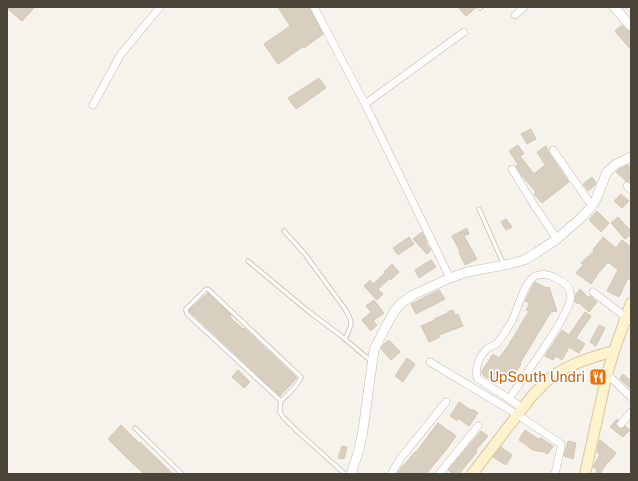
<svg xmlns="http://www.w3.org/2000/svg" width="638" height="481" font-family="'Public Sans',sans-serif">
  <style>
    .building { fill: #d8cfc1; stroke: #d3c7b4 }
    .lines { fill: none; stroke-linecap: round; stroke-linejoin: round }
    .service-casing { stroke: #c2bbae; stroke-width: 5 }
    .minor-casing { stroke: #c2bbae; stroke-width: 8 }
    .tertiary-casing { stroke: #c2bbae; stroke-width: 10 }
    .secondary-casing { stroke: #d6c79b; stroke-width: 12 }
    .service { stroke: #fff; stroke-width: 3.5 }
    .minor { stroke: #fff; stroke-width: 7 }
    .tertiary { stroke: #fff; stroke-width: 9 }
    .secondary { stroke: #fff3cd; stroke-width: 10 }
    .labels { text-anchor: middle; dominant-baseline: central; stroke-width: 3.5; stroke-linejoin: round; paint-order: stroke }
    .food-label { font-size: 14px; fill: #c56008; stroke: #fff; text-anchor: end }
  </style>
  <rect width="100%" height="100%" fill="#f6f3ec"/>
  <path class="building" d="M7 7H35L22 21 7 8Z
    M278 7H309L323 34 304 48V46L278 64 264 44 290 26Z
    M458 7H477L466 16Z
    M622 25 627 30 631 32V50L615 31Z
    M319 78 326 88 296 109 288 98Z
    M531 129 536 139 527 144 521 134Z
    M518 145 524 154 520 156 534 174 545 165 537 152 546 146 549 153 569 182 542 203 534 194 536 192 522 176 516 166 518 164 509 151Z
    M628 165 631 168V183L626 181 616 172 619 169Z
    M592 177 596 183 595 185 588 191 583 184Z
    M621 194 629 201 622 208 614 201Z
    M597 211 609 223 601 232 589 220Z
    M618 217 631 231V234L625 239 611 223Z
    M506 219 512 227 506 230 501 222Z
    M467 228 469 234 464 236 477 259 465 265 459 253 460 252 452 236Z
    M422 232 427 242 426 243 431 250 427 254 413 239Z
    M409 237 414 244 398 255 393 248Z
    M603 237 616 248 622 240 631 247V280L628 278 619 297 607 291 618 270 608 262 596 276V277L591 284 576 273 583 265 581 263 594 251 593 250Z
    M431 260 436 267 419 278 415 270Z
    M392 264 399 272 391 280 390 278 378 289 383 294 377 300 364 286 370 280 373 284 385 273 384 272Z
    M535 282 546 288 549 287 557 311 551 312 520 363 521 364 513 376 514 379 494 383 482 374V371L493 354 499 358 508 346 529 311 526 310 530 303 525 301 532 287Z
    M580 289 588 297 590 296 597 302 589 312 578 302 577 304 575 302 576 294Z
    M439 290 445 299 416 314 411 304Z
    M208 293 231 315 230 317 243 329 244 328 297 378 280 396 190 312 189 310Z
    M374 300 384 313 373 321 377 325 371 331 362 320 371 312 366 306Z
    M453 310 455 315 458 314 463 326 439 335 440 337 429 342 421 326 435 320 434 319 448 313 447 312Z
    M585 312 591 316 576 338 585 344 579 353 569 347 562 360 556 356 553 360 545 356 562 330 569 335Z
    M599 325 605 328 596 346 590 342Z
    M389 340 400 352 391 360 381 349 383 345Z
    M407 358 415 364 403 382 395 376Z
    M238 370 250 382 244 388 232 377Z
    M623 374 631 381V389L620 379Z
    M459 402 471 410 472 409 478 413 469 426 458 418 457 421 450 416Z
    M617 419 618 420 616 423V425L618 428 622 429 625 426 630 430 623 437 610 427Z
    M438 423 456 436 446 450 426 474H397L402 466H403L415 452H416Z
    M121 425 139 443 140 442 146 448 173 474H144L126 457 108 439Z
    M525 430 538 439 541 438 553 446 548 454 544 452 533 450 519 440Z
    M481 431 488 436 476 450 477 452 459 474H453L448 470Z
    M600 440 616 453 609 462 608 461 600 474H596L597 469 593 467 600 454 597 452 599 442Z
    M568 441 576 443 573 459 564 456Z
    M342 446 347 447 344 459 338 458Z
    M501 447 512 455 506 465 493 457Z"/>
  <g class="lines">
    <g class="service-casing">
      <path id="service" d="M480 8 481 7
        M479 209 504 265
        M284 231 304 253 345 309C354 324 352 324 345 339
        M248 261 308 311 340 335 371 361
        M281 401C287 395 299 385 301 377L209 290 207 289 205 290 186 309V311L187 314 281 401 280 407V412L283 417 298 432 345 474
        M135 428 182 474"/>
    </g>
    <g class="minor-casing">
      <path id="minor" d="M314 7 365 104 450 278
        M630 7 631 8
        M515 15 524 7
        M365 104 464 32
        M93 105 121 54 160 7
        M553 150 592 206
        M512 169 534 205 557 239
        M627 186 631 190
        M593 292 631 321
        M430 362 518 415 561 444V447L555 474
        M607 374 631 397
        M509 399C525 375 543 351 558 326 562 318 568 310 570 301 571 299 571 295 570 292 569 285 562 281 556 278 550 275 542 273 535 276 524 282 517 311 512 321 509 326 500 341 496 344 494 346 490 346 488 348 479 356 475 366 477 378L523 408
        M621 424 631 412
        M391 474 400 459 446 402
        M439 474 478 426"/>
    </g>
    <g class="tertiary-casing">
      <path id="tertiary" d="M614 7 631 26
        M351 474 359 450 363 430 374 350 384 330 394 312 400 304 413 295 450 278 467 272 510 264 524 260 536 253 557 239 583 216 592 206 596 199 607 172 616 164 631 157"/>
    </g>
    <g class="secondary-casing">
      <path id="secondary" d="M472 474 532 396C539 389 545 382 553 376 571 363 593 357 614 351
        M585 474 607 374 614 351 631 303"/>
    </g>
    <use href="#service" class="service"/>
    <use href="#minor" class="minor"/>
    <use href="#tertiary" class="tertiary"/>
    <use href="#secondary" class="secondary"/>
  </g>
  <defs>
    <g id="restaurant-square" transform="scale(0.9)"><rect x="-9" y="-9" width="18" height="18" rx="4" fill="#e8710a" stroke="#fff"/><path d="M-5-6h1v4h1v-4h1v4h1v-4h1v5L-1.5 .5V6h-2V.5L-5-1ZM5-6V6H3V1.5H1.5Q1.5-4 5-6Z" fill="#fff"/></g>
  </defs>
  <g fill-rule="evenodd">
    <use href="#restaurant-square" x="598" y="377"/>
  </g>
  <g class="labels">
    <g class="food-label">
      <text x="585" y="377">UpSouth Undri</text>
    </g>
  </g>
  <rect width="638" height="481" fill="none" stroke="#4b4439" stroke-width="16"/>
</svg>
